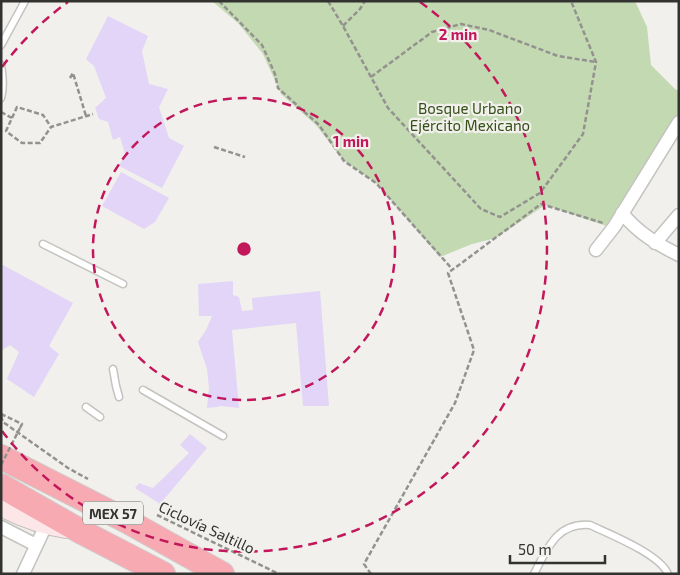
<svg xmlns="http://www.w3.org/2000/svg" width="680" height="575" font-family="'Exo 2',sans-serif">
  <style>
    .green { fill: #c3d9b2 }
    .building { fill: #e2d5f7 }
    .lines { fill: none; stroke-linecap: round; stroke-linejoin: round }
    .lane-casing { stroke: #c4c3c0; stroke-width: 9 }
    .street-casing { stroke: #c4c3c0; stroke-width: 15 }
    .secondary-casing { stroke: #c4c3c0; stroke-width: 20 }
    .highway-casing { stroke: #cececd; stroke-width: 26 }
    .path { stroke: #93928f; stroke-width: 2.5; stroke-dasharray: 5 2.5; stroke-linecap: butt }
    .lane { stroke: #fff; stroke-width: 6 }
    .street { stroke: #fff; stroke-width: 12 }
    .secondary { stroke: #fde6e8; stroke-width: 18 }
    .highway { stroke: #f8aab2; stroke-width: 24 }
    .path-bridge { stroke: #93928f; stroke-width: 2.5; stroke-dasharray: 5 2.5; stroke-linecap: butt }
    .ring { fill: none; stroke: #c2185b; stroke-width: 2.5; stroke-dasharray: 9 6 }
    .labels { text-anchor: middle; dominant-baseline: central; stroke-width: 4.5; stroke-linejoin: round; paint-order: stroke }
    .shield { fill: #f1f0ec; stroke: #6b6b68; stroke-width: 1 }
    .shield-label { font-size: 14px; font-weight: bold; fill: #323230 }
    .park-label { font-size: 15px; fill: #334e16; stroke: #f1f0ec }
    .street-label { font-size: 15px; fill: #323230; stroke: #f1f0ec }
    .centre { fill: #c2185b; stroke: #f1f0ec; stroke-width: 2.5 }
    .ring-label { font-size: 15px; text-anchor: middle; font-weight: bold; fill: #c2185b; stroke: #f1f0ec; stroke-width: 4.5; stroke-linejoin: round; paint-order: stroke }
  </style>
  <rect width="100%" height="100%" fill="#f1f0ec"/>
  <path class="green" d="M212 1H635L647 27 651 65 675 89 679 91V115L618 230 545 205 496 238 472 244 440 257 376 183 343 160 316 125 281 94 263 54 238 23Z"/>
  <path class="building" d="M108 16 148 36 142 51 149 84 168 89 159 107 169 138 184 146 162 188 119 166 125 154 120 137 113 140 108 122 99 119 95 108 106 98 94 66 86 59Z
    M121 172 169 198 155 222 144 229 102 206Z
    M1 264 73 303 49 346 59 354 34 397 7 379 19 352 10 345 1 351Z
    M233 281V295L239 297 242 311 253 310 252 298 320 291 329 406H303L296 323 232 330 239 408 221 406 217 407 207 408 209 388 207 369 198 342 206 330 212 316H199L198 284Z
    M190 434 207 448 160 504 135 488 139 483 153 488 189 453 180 445Z"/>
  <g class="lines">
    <g class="lane-casing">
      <path id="lane" d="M1 45 25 1
        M1 65C3 76 4 87 1 98
        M43 244 123 284
        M113 369 116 386 119 397
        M143 390 223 436
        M86 407 100 417
        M534 574C547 549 557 522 590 525 609 534 660 554 668 574"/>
    </g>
    <g class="street-casing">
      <path id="street" d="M622 213C638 233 657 244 679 255
        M655 243 679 215
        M596 250 614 227 679 122
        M1 527 36 545
        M23 574 46 525"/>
    </g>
    <g class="secondary-casing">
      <path id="secondary" d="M1 507C22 518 44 526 67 529"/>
    </g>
    <g class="highway-casing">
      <path id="highway" d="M1 457 127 521 222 574
        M1 486 80 531 163 574"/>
    </g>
    <path class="path" d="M219 1 262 45 275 74 278 88 319 125 344 161 376 183 453 270
      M328 1 343 26 388 108 481 209 500 217 540 193 583 134 596 62 571 1
      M343 26 360 9 365 1
      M371 77 432 32 461 24 489 30 558 56 596 62
      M70 78 73 73 86 116
      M1 112 12 118 6 131 22 143H40L51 127 93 114
      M12 118 17 107 43 115 51 127
      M214 147 245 157
      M1 414 22 424 20 428
      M1 416 3 422 68 468 88 479
      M157 515 279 574
      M371 574 364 564 455 403 474 350 448 273 541 204 603 223"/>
    <use href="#lane" class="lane"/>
    <use href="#street" class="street"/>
    <use href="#secondary" class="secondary"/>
    <use href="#highway" class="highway"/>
    <path class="path-bridge" d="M1 465 20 428"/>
  </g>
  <g class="ring">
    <circle cx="244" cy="249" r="151"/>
    <path d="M2 67A303 303 0 0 1 68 2M420 2A303 303 0 1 1 2 431"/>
  </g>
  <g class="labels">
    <rect class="shield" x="83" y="501.5" width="60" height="23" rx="4"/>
    <g class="shield-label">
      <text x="113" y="513">MEX 57</text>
    </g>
    <g class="park-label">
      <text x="470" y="108">Bosque Urbano<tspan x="470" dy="17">Ejército Mexicano</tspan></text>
    </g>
    <g class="street-label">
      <text transform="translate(207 527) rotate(25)">Ciclovía Saltillo</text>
    </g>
  </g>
  <circle cx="244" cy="249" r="8" class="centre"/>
  <g class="ring-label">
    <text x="458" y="40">2 min</text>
    <text x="351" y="147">1 min</text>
  </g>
  <rect width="680" height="575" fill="none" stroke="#323230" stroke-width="5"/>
  <path d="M510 555v8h95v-8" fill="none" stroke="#323230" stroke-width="2.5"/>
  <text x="518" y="555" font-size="15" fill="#323230" stroke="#f1f0ec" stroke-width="4" paint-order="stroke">50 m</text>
</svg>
